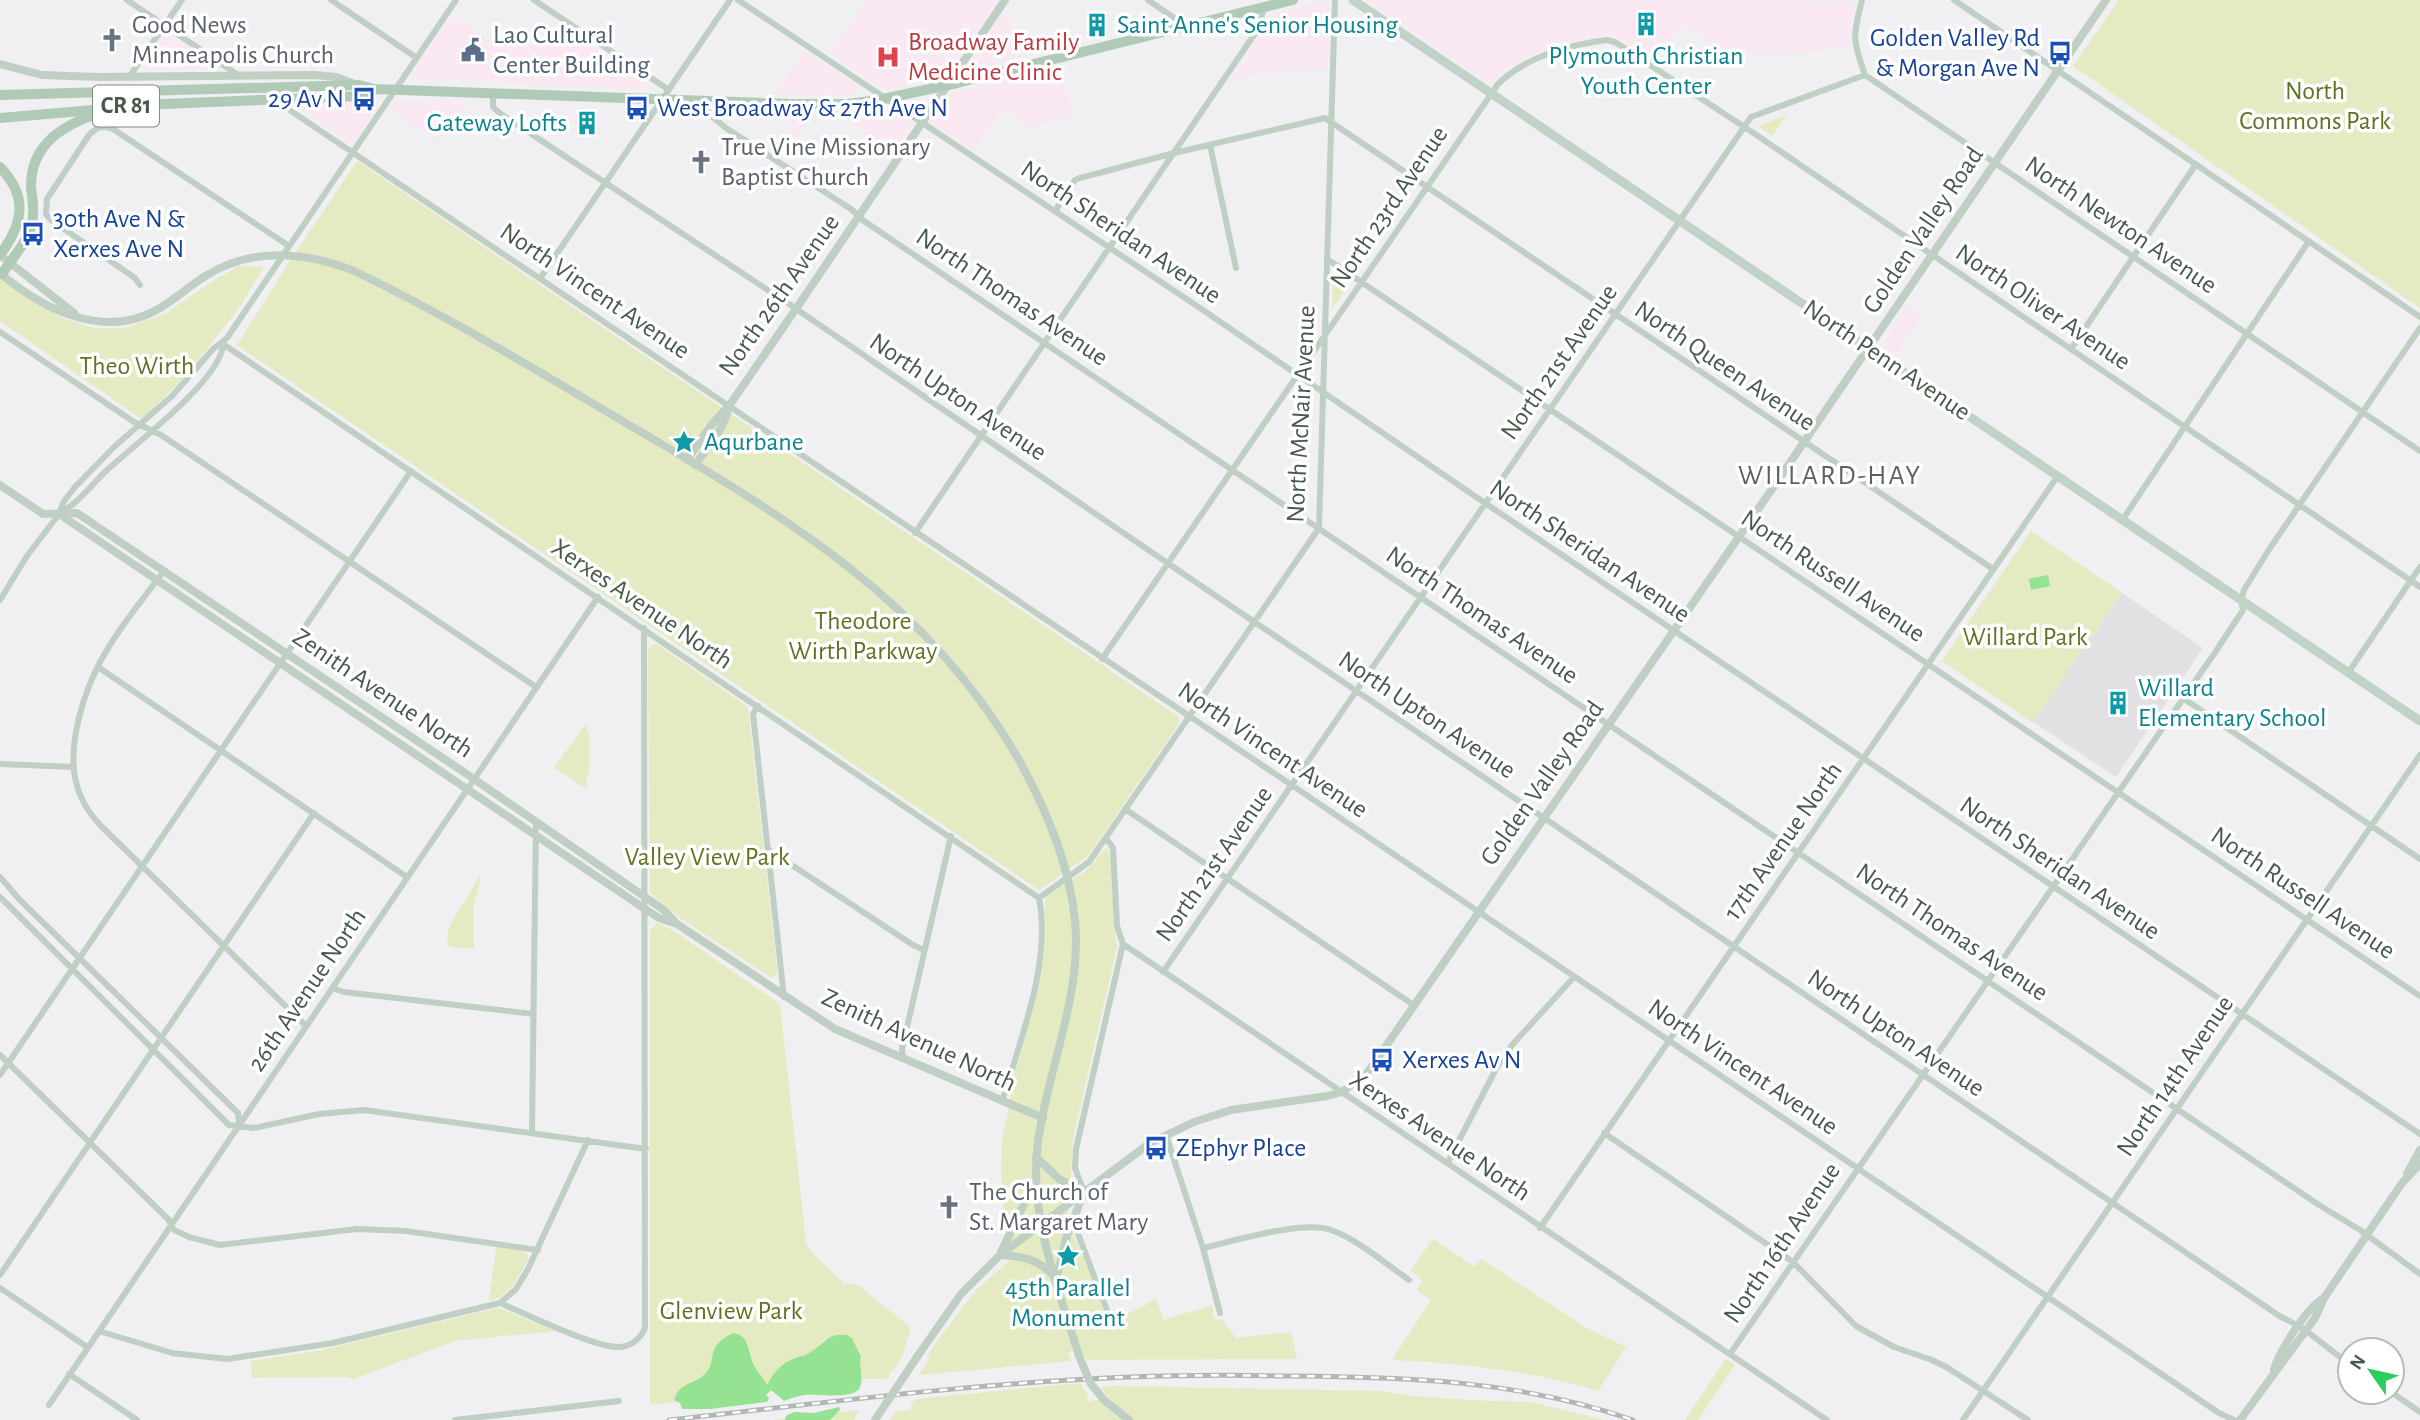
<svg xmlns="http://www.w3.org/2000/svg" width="2420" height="1420" font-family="'Alegreya Sans',sans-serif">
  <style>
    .commercial { fill: #fae9f2 }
    .education { fill: #e1e0e2 }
    .green { fill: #e4eac1 }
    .water { fill: #96e293 }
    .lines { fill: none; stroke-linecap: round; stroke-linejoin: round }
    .minor { stroke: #c0cfc4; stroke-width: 6 }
    .tertiary { stroke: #c0cfc4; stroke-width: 8 }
    .secondary { stroke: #c1d3c6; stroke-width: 9 }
    .primary { stroke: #b1cab7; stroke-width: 10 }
    .rail-casing { stroke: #b1b8b4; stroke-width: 5 }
    .rail { stroke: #fff; stroke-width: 2.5; stroke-dasharray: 8; stroke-linecap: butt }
    .tertiary-bridge { stroke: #c0cfc4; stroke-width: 8 }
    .labels { text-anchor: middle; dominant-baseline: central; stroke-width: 7; stroke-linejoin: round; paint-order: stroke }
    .shield { fill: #fff; stroke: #7f8c82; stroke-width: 2 }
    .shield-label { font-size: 24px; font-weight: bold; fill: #485a4c }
    .worship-label { font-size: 26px; fill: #5b616d; stroke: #fff; text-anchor: start }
    .culture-label { font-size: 26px; fill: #0d838f; stroke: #fff; text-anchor: start }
    .service-label { font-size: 26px; fill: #4e5e75; stroke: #fff; text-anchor: start }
    .transit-label { font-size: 26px; fill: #164399; stroke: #fff; text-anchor: start }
    .health-label { font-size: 26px; fill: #be3a42; stroke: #fff; text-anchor: start }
    .park-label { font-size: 26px; fill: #5e7421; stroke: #fff }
    .street-label { font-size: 26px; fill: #485a4c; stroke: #fff }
    .neighbourhood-label { font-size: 28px; letter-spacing: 2px; fill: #5c635e; stroke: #fff }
  </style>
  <rect width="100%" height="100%" fill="#f0eff1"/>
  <path class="commercial" d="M867 0H998L949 73 884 90 830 54Z
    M1363 0H1787L1823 3 1847 1 1852 3 1854 9 1848 35 1850 48 1759 55 1738 52 1718 45 1682 24 1654 64 1611 34 1602 35 1553 47 1529 55 1488 82Z
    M1323 2 1330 8 1328 68 1275 70 1229 80 1262 34 1264 24 1271 15Z
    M1001 13 1007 17 1022 56 968 68 966 64Z
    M451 15 490 42 581 44 586 41 647 82 648 86 645 89 414 78 413 73Z
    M164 34 170 35 212 64 211 67 208 69H148L145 62Z
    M804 51 856 84 857 91 851 94 828 95 775 94Z
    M1061 67 1073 116 1032 126 1003 107 973 151 940 128 933 127 929 122 945 96Z
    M371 100 376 103 377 108 354 141 350 142 295 105V102Z
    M395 101H466L439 142 389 109Z
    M892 108 915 124 896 152 854 125 863 112Z
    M796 115H813L798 136 787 129Z
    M1907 305 1922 315 1892 359 1883 350V344Z"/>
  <path class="education" d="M2122 593 2203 648 2116 777 1942 661 2092 637Z"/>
  <path class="green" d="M2119 0H2420V308L2073 66Z
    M1787 115 1772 136 1758 126Z
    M357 161 1179 717 1180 722 1088 856 1039 890 237 345 286 267Z
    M240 266 264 267 239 308 184 378 142 419 0 321V279L62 318 94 328H125L165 314 219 277Z
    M1334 274 1349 284 1332 309Z
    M2031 531 2122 593 2100 624 2098 632 2094 633 2033 723 1942 661Z
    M653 644 658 645 748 707 777 969V973L772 978 683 920 650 893 648 648Z
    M586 724 589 735V775H586L587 789 554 768Z
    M1106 848 1109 851 1111 861 1114 926 1117 947 1073 1138 1068 1221 1093 1281 1105 1317 1109 1316 1111 1323 1156 1299 1163 1320 1213 1305V1318L1223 1321 1236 1338 1291 1332 1297 1359 1086 1360 1085 1356H1075L1073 1351 1068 1352 1071 1361 919 1375 931 1356H926L974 1292 1010 1260C1005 1221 999 1183 1002 1144 1003 1125 1012 1107 1010 1089 1024 1040 1041 990 1046 939 1047 926 1042 906 1047 895L1086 871Z
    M479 873 480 883 474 903V949L450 947C437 928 475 895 479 873Z
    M657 923 672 930 780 1004 806 1243C815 1260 832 1269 844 1284L858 1285 911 1328 902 1358 886 1379H862L859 1366 828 1337 818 1347 823 1385 650 1405V931Z
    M1433 1239 1475 1267 1481 1259 1585 1327 1626 1347 1598 1391C1532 1371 1461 1363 1392 1360L1431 1300 1417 1290 1422 1282 1418 1275 1410 1271Z
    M496 1247 523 1251 527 1255 528 1259C519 1276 509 1297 489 1301Z
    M498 1308 556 1331 455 1341 351 1380V1377L252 1378 251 1361 318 1351Z
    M1726 1359 1735 1365 1698 1420H1685Z
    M1080 1383 1087 1394 1088 1401 1110 1399 1100 1387 1115 1386 1384 1391 1409 1396 1469 1400 1531 1402 1604 1420H889L895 1412 911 1410V1404L916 1399Z
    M859 1410 854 1420H774Z"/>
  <path class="water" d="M2048 575 2050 586 2031 590 2029 579Z
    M734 1333C751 1337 747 1352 754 1365 757 1372 763 1378 767 1385 774 1371 783 1362 798 1357 806 1354 801 1358 809 1353 826 1344 825 1333 847 1335L852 1338 861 1357C858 1368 865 1379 859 1389 852 1399 816 1394 805 1395 798 1396 791 1398 784 1401L771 1390 766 1395 769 1398 767 1402 710 1409H682L680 1403 674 1400C679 1383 692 1385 703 1376 719 1362 703 1346 734 1333Z
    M839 1407 840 1410 830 1420H785L786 1416 794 1412 814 1413Z"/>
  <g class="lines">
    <path class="minor" d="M127 0 238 75
      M331 0 417 58
      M534 0 669 90
      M738 0 1200 308 1485 503 2420 1134
      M1148 0 1186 26
      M1862 0C1853 36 1852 39 1865 75L2420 451
      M1954 0 2420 317
      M129 77 182 0
      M493 93V107L501 114 789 304 1163 560 2281 1317C2307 1328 2326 1348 2350 1364
      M702 101 709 114 726 128 851 209 864 221 2319 1205 2360 1230 2420 1274
      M291 111C934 544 1578 977 2219 1413L2234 1420
      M1210 145 1236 268
      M1055 211 1075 180 1080 178 1174 153 1325 118 1993 569
      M1327 259 2420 996
      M541 277 730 0
      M140 285 135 278 51 220 46 214 47 199 89 135C97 127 102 125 113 129L289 246
      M0 332 134 422 161 435 536 687
      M223 344 1039 898
      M2071 349 2196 164
      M60 513C80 502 91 485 107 470 134 445 222 379 223 344
      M2123 519 2309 241
      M915 533 1258 29 1264 7
      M164 571C146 595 126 619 110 645 85 684 60 755 82 799 86 809 93 817 100 825L306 1026
      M0 600 27 556 59 514 64 501 75 487 114 447 172 396 213 349 227 338 456 0
      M1102 659 1498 84C1527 56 1568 45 1607 40L1615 42 1752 132 2420 587
      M98 667 407 877
      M2348 673 2420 567
      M2183 698 2420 859
      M758 706 753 714 784 997
      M0 764 74 767
      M1125 809 1415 1006
      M1106 838 1113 848 1117 926 1123 944 1827 1420
      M769 850 913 945 924 950
      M0 877 19 899 238 1113 239 1125
      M0 897 229 1125 254 1128 319 1114 364 1110 646 1149
      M1039 898 1089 862 1319 528 1335 0
      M1163 972 1751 117 1865 75
      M332 988 344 992 533 1014
      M0 1055 168 1219 174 1230 189 1237 220 1245 357 1229 406 1231 538 1250
      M903 1059 902 1049 951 836
      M0 1075 411 471
      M1002 1102C1020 1040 1052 962 1039 898
      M532 1131 536 822
      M1604 1133 1793 1262 1856 1326 1894 1347 1932 1360 1948 1368 2028 1420
      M1166 1135 1203 1248 1220 1313
      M1448 1162 1497 1067 1512 1045 1574 977
      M1084 1192 1075 1168 1076 1149 1123 944
      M1071 1224 1077 1231 1109 1316
      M1540 1228 2057 477
      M1203 1248C1232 1241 1304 1220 1331 1230 1357 1239 1386 1264 1409 1280
      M0 1275 314 813
      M0 1288 87 1347
      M500 1303C524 1313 597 1349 620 1347 632 1346 640 1339 645 1328L644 628
      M99 1331 172 1353 227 1359 333 1343 500 1303 516 1289 528 1269 588 1140
      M1730 1354 2216 651 2243 610 2241 600 2244 590 2268 551 2420 328
      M69 1374 137 1420
      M2391 1392 2420 1412
      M49 1405 598 597
      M455 1420 619 1401
      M1963 1420 2420 755"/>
    <path class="tertiary" d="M0 64 42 75 99 77 315 75 336 77 355 84
      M0 255 74 313
      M0 273C44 310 105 341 160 308 183 294 201 275 227 265 267 249 312 255 352 270 442 313 528 365 614 416 772 509 927 596 1020 762 1047 811 1069 863 1075 920 1082 997 1048 1067 1038 1142 1028 1215 1058 1287 1079 1356
      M687 460 712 424 729 406 800 303 1005 0
      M695 465C708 447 725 428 729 406
      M0 485 43 514 77 513 474 779 664 910 677 924 835 1029 1043 1118
      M59 514 645 909 659 918 674 923
      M1036 1157 1059 1179 1084 1192
      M2407 1174 2420 1150
      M1001 1252 1035 1181
      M1000 1255C1022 1256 1038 1259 1054 1276
      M1057 1276 1067 1235 1083 1195
      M917 1357 961 1294 1000 1255 1150 1143 1194 1122 1231 1110 1327 1096 1342 1092 1368 1072 1772 489 2106 0
      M2274 1369C2280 1350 2307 1307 2324 1298
      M1104 1400 1129 1420
      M2240 1420 2315 1318 2324 1298 2402 1183 2420 1164"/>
    <path class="secondary" d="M1353 0 2420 721"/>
    <path class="primary" d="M0 95 359 85 375 89 789 104H847L879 100 957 83 1293 0
      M0 118 163 104 361 96 374 89
      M0 167C29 197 23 224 0 255
      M2 274C12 258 28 242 32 223 35 211 32 198 31 186 31 143 65 124 100 113"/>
    <g class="rail-casing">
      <path id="rail" d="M669 1420C822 1403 975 1383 1129 1377 1182 1375 1235 1375 1288 1376 1408 1377 1518 1380 1633 1420"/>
    </g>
    <use href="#rail" class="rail"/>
    <path class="tertiary-bridge" d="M1079 1356 1091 1384 1104 1400
      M875 1420 917 1357"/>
  </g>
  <defs>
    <g id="building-bare" transform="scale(1.89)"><path d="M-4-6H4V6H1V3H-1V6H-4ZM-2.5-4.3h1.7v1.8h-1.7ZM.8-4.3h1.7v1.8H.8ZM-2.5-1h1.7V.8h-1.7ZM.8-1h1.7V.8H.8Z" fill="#0f9aa8" stroke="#fff" stroke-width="2.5" paint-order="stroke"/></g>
    <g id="church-bare" transform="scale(1.89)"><path d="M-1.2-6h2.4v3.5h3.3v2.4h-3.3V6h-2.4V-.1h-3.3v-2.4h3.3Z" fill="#6b7280" stroke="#fff" stroke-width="2.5" paint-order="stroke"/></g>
    <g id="civic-bare" transform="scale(1.89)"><path d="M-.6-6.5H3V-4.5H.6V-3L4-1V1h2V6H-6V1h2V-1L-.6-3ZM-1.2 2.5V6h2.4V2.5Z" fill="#5c6f8a" stroke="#fff" stroke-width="2.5" paint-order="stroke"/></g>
    <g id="bus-bare" transform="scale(1.89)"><path d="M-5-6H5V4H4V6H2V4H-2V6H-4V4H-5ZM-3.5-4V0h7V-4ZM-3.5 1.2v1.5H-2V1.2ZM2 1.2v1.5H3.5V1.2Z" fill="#1a4fb4" stroke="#fff" stroke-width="2.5" paint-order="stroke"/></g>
    <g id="hospital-bare" transform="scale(1.89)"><path d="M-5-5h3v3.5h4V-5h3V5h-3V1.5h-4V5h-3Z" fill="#e0444e" stroke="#fff" stroke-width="2.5" paint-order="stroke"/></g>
    <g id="sight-bare" transform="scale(1.89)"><path d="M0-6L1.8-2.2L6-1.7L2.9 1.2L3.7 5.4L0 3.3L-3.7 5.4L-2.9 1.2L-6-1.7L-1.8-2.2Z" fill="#0f9aa8" stroke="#fff" stroke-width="2.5" paint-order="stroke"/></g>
  </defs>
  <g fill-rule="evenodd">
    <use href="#building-bare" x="1646" y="24"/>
    <use href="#building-bare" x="1097" y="25"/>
    <use href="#church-bare" x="112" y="40"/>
    <use href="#civic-bare" x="473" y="50"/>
    <use href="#bus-bare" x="2060" y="53"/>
    <use href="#hospital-bare" x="888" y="57"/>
    <use href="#bus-bare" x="364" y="99"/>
    <use href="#bus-bare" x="637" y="108"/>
    <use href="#building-bare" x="587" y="123"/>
    <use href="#church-bare" x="701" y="162"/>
    <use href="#bus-bare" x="33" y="234"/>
    <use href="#sight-bare" x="684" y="442"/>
    <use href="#building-bare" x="2118" y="703"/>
    <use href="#bus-bare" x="1382" y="1060"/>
    <use href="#bus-bare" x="1156" y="1148"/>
    <use href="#church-bare" x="949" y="1207"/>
    <use href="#sight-bare" x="1068" y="1256"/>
  </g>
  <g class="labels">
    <rect class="shield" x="93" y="85.5" width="66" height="41" rx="5"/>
    <g class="shield-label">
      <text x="126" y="106">CR 81</text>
    </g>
    <g class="worship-label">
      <text x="132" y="25">Good News<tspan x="132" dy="30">Minneapolis Church</tspan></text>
      <text x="721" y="147">True Vine Missionary<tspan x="721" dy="30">Baptist Church</tspan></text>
      <text x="969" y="1192">The Church of<tspan x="969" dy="30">St. Margaret Mary</tspan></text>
    </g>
    <g class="culture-label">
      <text x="1117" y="25">Saint Anne's Senior Housing</text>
      <text x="1646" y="56" text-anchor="middle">Plymouth Christian<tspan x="1646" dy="30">Youth Center</tspan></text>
      <text x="567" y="123" text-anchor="end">Gateway Lofts</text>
      <text x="704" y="442">Aqurbane</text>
      <text x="2138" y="688">Willard<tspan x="2138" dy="30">Elementary School</tspan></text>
      <text x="1068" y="1288" text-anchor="middle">45th Parallel<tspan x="1068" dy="30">Monument</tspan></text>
    </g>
    <g class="service-label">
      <text x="493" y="35">Lao Cultural<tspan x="493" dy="30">Center Building</tspan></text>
    </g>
    <g class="transit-label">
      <text x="2040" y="38" text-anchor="end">Golden Valley Rd<tspan x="2040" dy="30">&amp; Morgan Ave N</tspan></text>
      <text x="344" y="99" text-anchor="end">29 Av N</text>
      <text x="657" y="108">West Broadway &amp; 27th Ave N</text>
      <text x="53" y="219">30th Ave N &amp;<tspan x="53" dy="30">Xerxes Ave N</tspan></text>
      <text x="1402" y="1060">Xerxes Av N</text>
      <text x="1176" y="1148">ZEphyr Place</text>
    </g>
    <g class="health-label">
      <text x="908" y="42">Broadway Family<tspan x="908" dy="30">Medicine Clinic</tspan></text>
    </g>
    <g class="park-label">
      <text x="2315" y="91">North<tspan x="2315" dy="30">Commons Park</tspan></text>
      <text x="137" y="366">Theo Wirth</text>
      <text x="863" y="621">Theodore<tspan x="863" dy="30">Wirth Parkway</tspan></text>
      <text x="2025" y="637">Willard Park</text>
      <text x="707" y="857">Valley View Park</text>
      <text x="731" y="1311">Glenview Park</text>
    </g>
    <g class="street-label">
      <text transform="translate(1389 207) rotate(-56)">North 23rd Avenue</text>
      <text transform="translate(2121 225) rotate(34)">North Newton Avenue</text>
      <text transform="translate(1923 230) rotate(-56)">Golden Valley Road</text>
      <text transform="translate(1121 232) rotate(34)">North Sheridan Avenue</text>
      <text transform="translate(595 291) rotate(34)">North Vincent Avenue</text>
      <text transform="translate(779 295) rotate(-55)">North 26th Avenue</text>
      <text transform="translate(1012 297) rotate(34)">North Thomas Avenue</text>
      <text transform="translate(2043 307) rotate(34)">North Oliver Avenue</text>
      <text transform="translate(1887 360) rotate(34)">North Penn Avenue</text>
      <text transform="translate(1559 362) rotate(-55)">North 21st Avenue</text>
      <text transform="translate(1725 366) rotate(34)">North Queen Avenue</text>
      <text transform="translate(958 397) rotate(34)">North Upton Avenue</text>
      <text transform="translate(1301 414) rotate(-87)">North McNair Avenue</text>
      <text transform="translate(1590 551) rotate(34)">North Sheridan Avenue</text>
      <text transform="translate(1833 576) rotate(34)">North Russell Avenue</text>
      <text transform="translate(642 604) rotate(34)">Xerxes Avenue North</text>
      <text transform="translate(1482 615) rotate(34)">North Thomas Avenue</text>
      <text transform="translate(383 693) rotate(34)">Zenith Avenue North</text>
      <text transform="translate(1427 715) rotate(34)">North Upton Avenue</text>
      <text transform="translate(1273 750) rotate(34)">North Vincent Avenue</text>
      <text transform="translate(1542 783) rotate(-55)">Golden Valley Road</text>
      <text transform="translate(1783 841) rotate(-55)">17th Avenue North</text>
      <text transform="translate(1214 864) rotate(-55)">North 21st Avenue</text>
      <text transform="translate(2060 868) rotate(34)">North Sheridan Avenue</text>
      <text transform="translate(2303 893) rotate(34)">North Russell Avenue</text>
      <text transform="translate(1952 932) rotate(34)">North Thomas Avenue</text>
      <text transform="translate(307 990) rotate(-56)">26th Avenue North</text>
      <text transform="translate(1896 1033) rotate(34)">North Upton Avenue</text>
      <text transform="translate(919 1040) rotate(25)">Zenith Avenue North</text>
      <text transform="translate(1743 1067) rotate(34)">North Vincent Avenue</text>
      <text transform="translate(2175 1076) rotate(-56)">North 14th Avenue</text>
      <text transform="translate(1440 1136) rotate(34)">Xerxes Avenue North</text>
      <text transform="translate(1782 1243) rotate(-56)">North 16th Avenue</text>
    </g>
    <g class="neighbourhood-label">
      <text x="1830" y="476">WILLARD-HAY</text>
    </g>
  </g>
  <g transform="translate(2371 1371) rotate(304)"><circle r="33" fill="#ffffff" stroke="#b6bdb7" stroke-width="2"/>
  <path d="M0-5L12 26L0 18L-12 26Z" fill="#2ccd5f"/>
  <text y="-10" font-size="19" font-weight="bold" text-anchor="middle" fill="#485a4c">N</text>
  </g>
</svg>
